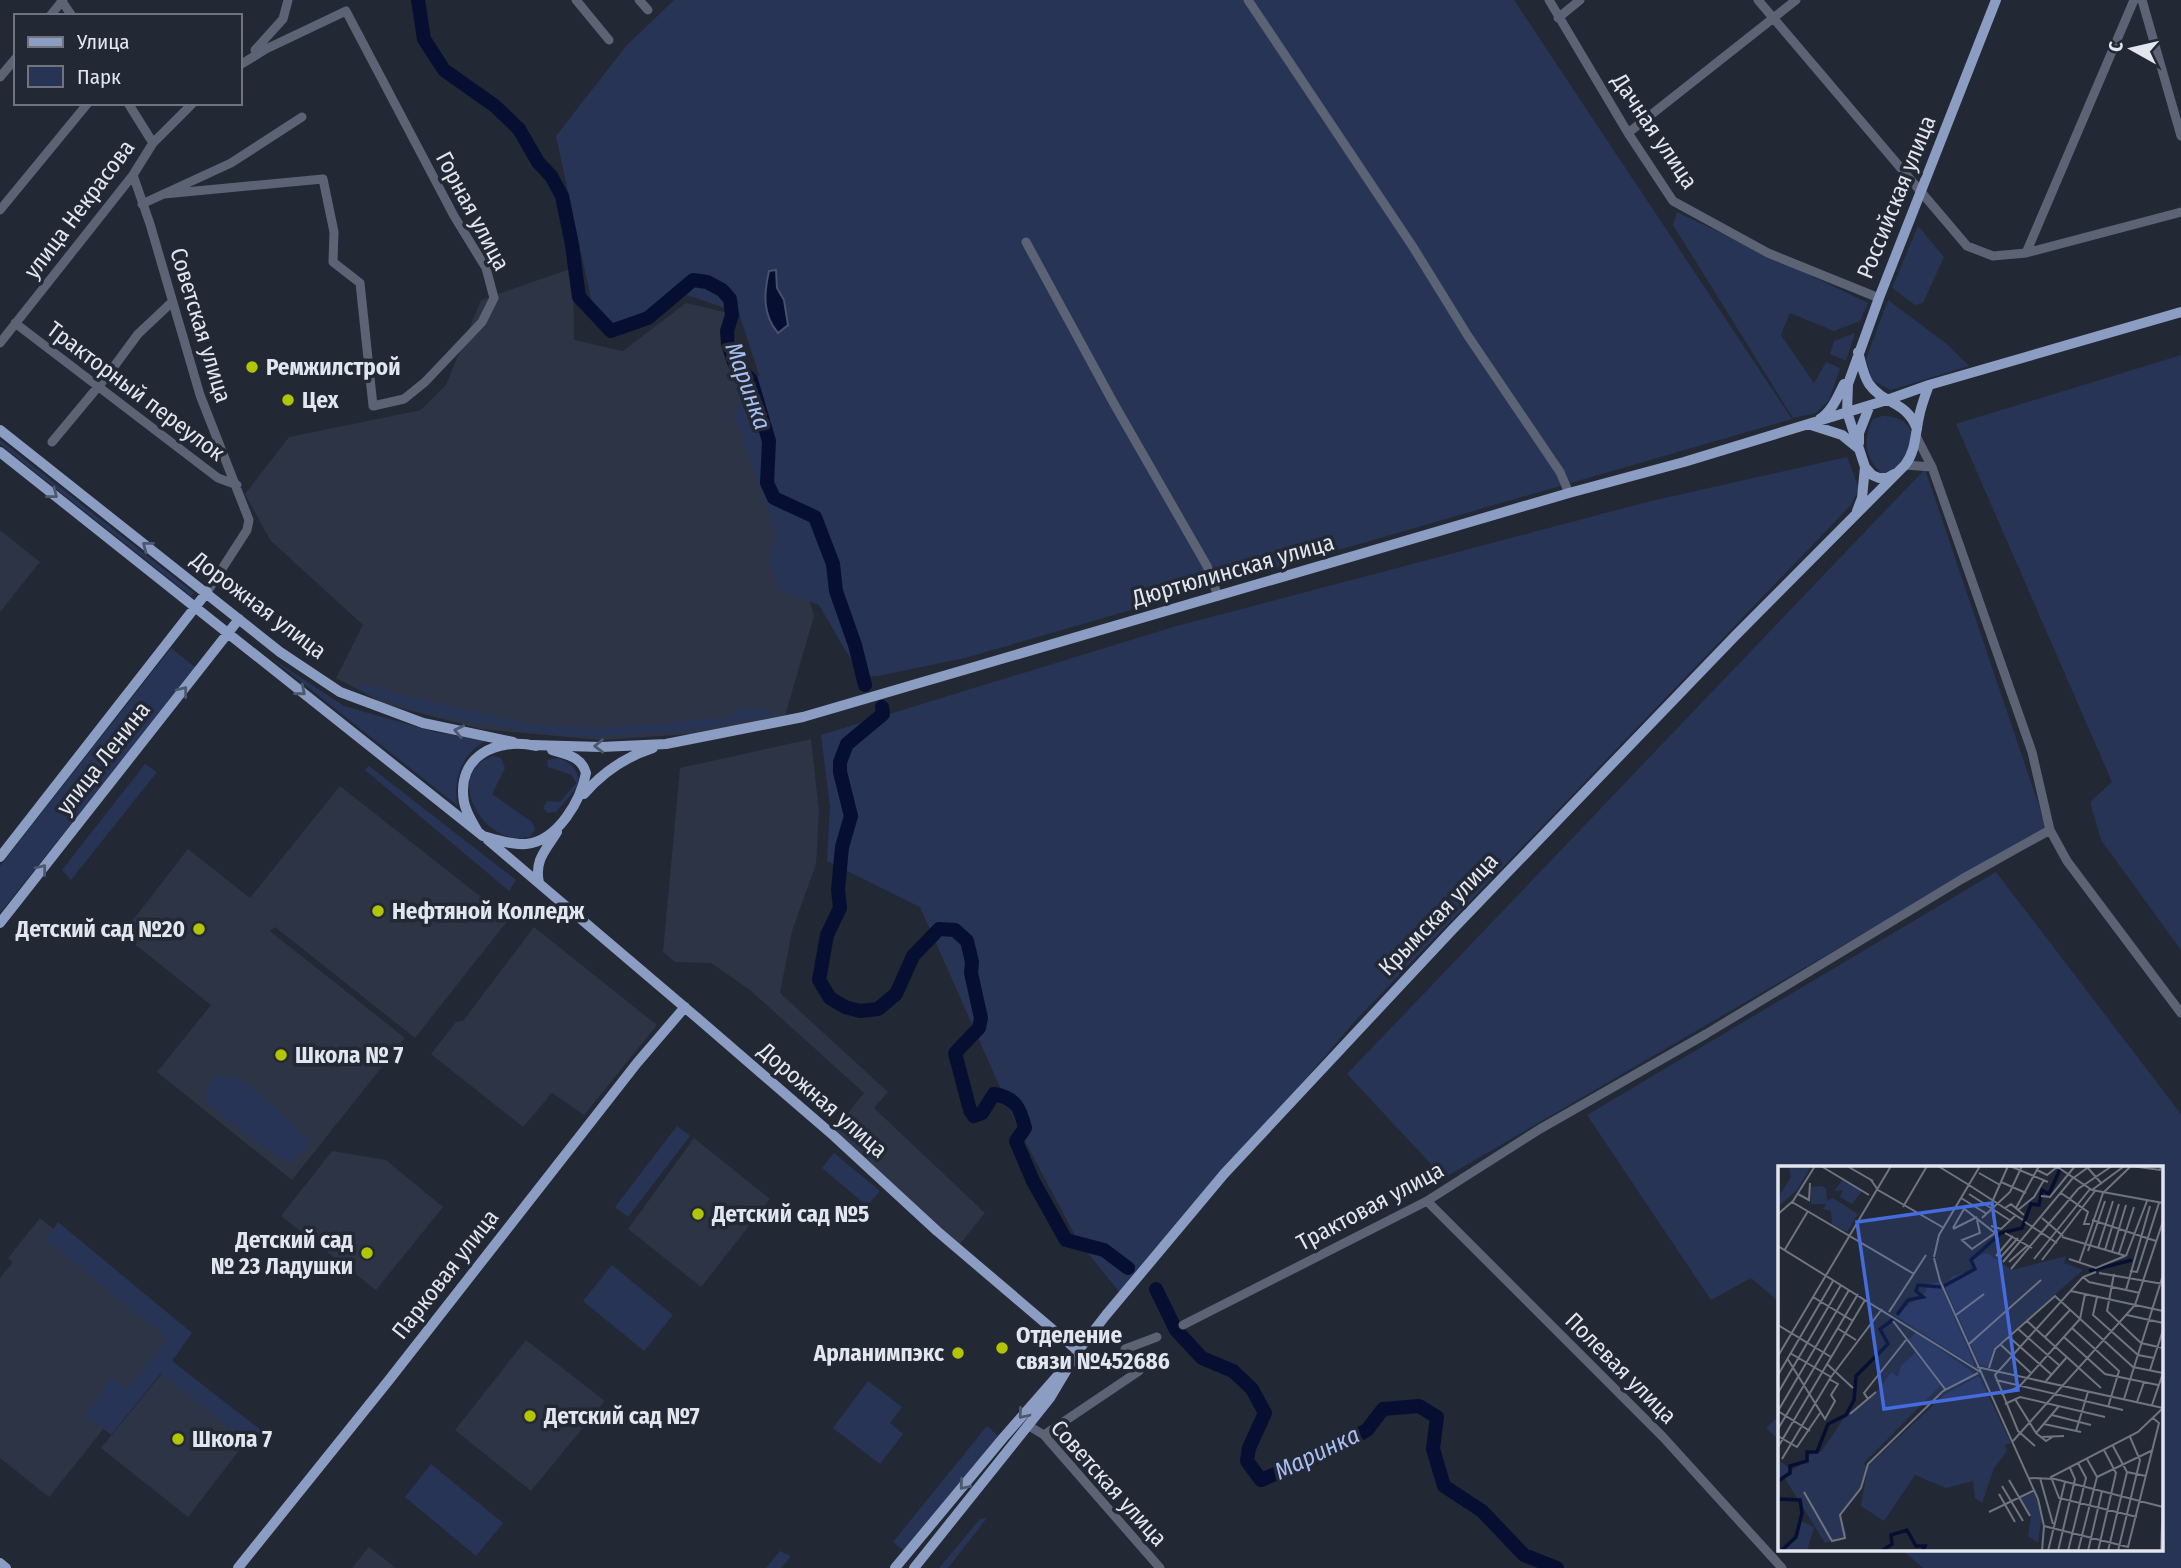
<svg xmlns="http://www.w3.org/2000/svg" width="2181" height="1568" font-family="'Fira Sans Condensed',sans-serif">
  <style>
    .built { fill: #2c3445 }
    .green { fill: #273456 }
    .water { fill: #060f31; stroke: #48506a; stroke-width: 2 }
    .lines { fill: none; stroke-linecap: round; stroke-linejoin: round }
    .river { stroke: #060f31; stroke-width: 14 }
    .minor { stroke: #5b6375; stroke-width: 9 }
    .major { stroke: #8c9dc3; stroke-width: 10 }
    .oneway { stroke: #4d576e }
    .poi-dot { fill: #b1c500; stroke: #232835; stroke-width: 2.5 }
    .labels { text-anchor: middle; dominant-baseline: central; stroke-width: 7; stroke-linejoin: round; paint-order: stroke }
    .street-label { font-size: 23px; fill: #e3e6ef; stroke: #232835 }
    .poi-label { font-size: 23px; font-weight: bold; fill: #e3e6ef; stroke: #232835; text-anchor: start }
    .water-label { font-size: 24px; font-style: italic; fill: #a8bef3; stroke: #232835 }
    .inset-river { fill: none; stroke: #060f31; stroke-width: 3.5 }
    .inset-road { fill: none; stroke: #70747f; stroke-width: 2 }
    .view { fill: #456cdd; fill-opacity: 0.15; stroke: #456cdd; stroke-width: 3.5 }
    .inset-edge { fill: none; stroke: #e3e6ef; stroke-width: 3.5 }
  </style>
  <rect width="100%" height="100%" fill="#232835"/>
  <path class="built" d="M573 268 574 340 623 351 686 303 728 313 814 616 785 716 707 733 601 740 481 729 385 704 336 678 363 625 270 540 245 494 289 437 421 410 446 385 481 300Z
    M0 530 40 562 0 612Z
    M811 739 819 811 816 864 792 931 780 993 888 1092 874 1108 985 1213 959 1245 833 1131 864 1093 750 990 711 963 675 962 663 952 680 768Z
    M340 786 509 919 415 1038 275 927 270 931 405 1038 292 1180 157 1072 211 1005 122 934 188 849 250 898Z
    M534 927 657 1025 584 1115 552 1093 523 1127 431 1054 456 1022 463 1021Z
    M694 1138 770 1199 701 1287 628 1229Z
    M332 1151 386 1160 443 1207 376 1290 281 1216Z
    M40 1218 181 1332 49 1497 0 1458V1278L13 1262 8 1258Z
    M526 1340 605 1401 531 1491 455 1430Z
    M172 1361 254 1431 188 1517 101 1448Z
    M369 1547 396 1568H352Z"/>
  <path class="green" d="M674 0H1514L1792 419 965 658 878 676 861 677 819 605 779 590 769 561 776 534 734 416 759 375 739 313 684 294C648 326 646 332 596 322L556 136 626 46Z
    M1677 212 1868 303 1860 321 1834 331 1790 313 1781 335 1814 383 1826 362 1840 368 1829 400 1816 413 1793 418 1673 225Z
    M1918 226 1944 257 1923 303 1915 305 1892 288Z
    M1888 300 1948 345 1969 366 1891 390 1872 380 1866 359Z
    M1855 333 1846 361 1830 354 1834 341Z
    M2181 355V950L2101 840 2090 802 2112 782 1956 424Z
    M1882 416C1904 416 1920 429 1909 452 1906 460 1896 468 1891 474H1882C1865 458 1862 439 1873 419Z
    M0 440 194 593 191 596 0 444Z
    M1847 457 1859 488 1851 505 1354 1022 1122 1295 1078 1241 1019 1130 920 907 827 861 830 807 821 735 1173 627 1651 501Z
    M1925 469 2046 827 1444 1178 1347 1074Z
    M171 648 196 668 0 913V866Z
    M271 658 344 706 435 732 486 741C462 753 452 780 458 806Z
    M360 683 398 694 527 724 594 729 734 717 735 708 772 711 773 716 694 730 591 737 541 733 477 723 422 712 358 690Z
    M493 756 501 758 505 768 492 794 532 822 535 829 531 836C486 852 440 773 493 756Z
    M558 758C572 763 577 769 580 784L556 812 548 813 543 808 547 801 560 802 576 783 572 775 548 767 547 760Z
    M145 764 157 772 71 880 62 870Z
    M369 766 516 880 509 891 365 770Z
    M1996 872 2181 1114V1568H1923L1901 1549H2162V1167H1780V1303L1751 1278 1711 1300 1587 1115Z
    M215 1076C224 1076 233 1077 242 1081 256 1090 299 1127 308 1140L304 1151 290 1162 280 1159 209 1105C203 1093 208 1087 215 1076Z
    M677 1126 690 1136 628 1217 615 1207Z
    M834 1153 880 1191 867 1206 822 1168Z
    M58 1222 192 1333 172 1361 262 1431 252 1444 161 1373 111 1435 86 1415 111 1379 128 1389 168 1339 46 1239Z
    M612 1265 673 1315 644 1351 583 1301Z
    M868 1381 902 1407 890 1423 903 1434 880 1464 833 1428Z
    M1780 1415V1441L1766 1428Z
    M987 1426 998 1436 905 1552 893 1542Z
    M431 1464 503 1523 476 1556 405 1497Z
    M987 1518 948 1568H939L980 1519Z
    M780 1551 791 1556 781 1568H766Z"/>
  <path class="water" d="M776 270 777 288 784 300 788 325 778 333C762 314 764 293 769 271Z"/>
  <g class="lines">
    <path class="river" d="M418 0 424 39 444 70 495 106 519 129 538 162 551 176 562 196 572 245 579 297 611 331 648 318 693 280 707 282 722 290 730 299 732 315 727 331 728 344 734 362 751 380 769 441 767 483 774 498 815 517 833 564 836 591 855 645 865 685
      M882 707 883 714 847 744 840 762V772L851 816 842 847 838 890 840 908 827 935 819 980 830 998 845 1007 860 1011 878 1009 896 994 913 956 939 929 955 930 967 941 972 962 971 973 981 1018 979 1028 955 1053 970 1110 974 1116 982 1113 994 1094C1016 1098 1020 1108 1025 1128L1016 1141 1033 1181 1066 1240 1104 1250 1128 1268
      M1156 1289 1176 1330 1202 1358 1233 1371 1252 1389 1265 1413 1249 1448 1247 1461 1261 1480 1316 1457 1367 1430 1383 1409 1419 1406 1437 1417 1433 1449 1444 1486 1482 1511 1524 1555 1557 1568"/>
    <path class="minor" d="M61 0 72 16
      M576 0 609 40
      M639 0 648 10
      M1248 0 1413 247 1468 336 1560 472 1569 493
      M1549 0 1628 133 1673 201 1768 253 1879 298
      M1758 0 1967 246 1993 256 2026 253 2181 212
      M2142 0 2181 136
      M50 16 63 0
      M1558 18 1580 0
      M255 50 283 19 288 0
      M0 77 16 58
      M128 103 153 143
      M1628 133 1796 0
      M133 175 150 224 200 395 249 520 247 530 207 592
      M164 194 323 179 334 232 333 262 360 283 373 406 404 399 425 382 482 322 494 298 486 268 454 216 346 11 266 49 240 65
      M142 204 231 163 302 117
      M0 210 88 103
      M1026 242 1113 402 1207 566 1218 596
      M2026 253 2134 0
      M15 323 218 478 237 485
      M0 343 133 175 153 143 193 103
      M1916 436 1932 467 2032 752 2050 830 2067 861 2181 1013
      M52 442 107 376 138 334 172 302
      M1905 465 1932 467
      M1427 1201 1663 1437 1782 1568
      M1183 1325 1427 1201 1540 1129 1706 1034 1962 879 2050 830
      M1029 1426 1044 1435 1160 1568
      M1044 1435 1139 1371 1125 1349 1157 1337"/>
    <path class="major" d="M1858 352C1861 362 1863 375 1869 384 1884 405 1907 401 1917 429
      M1820 419C1832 411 1838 396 1844 384
      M1808 424 1842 435 1858 448
      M0 430 280 652 340 692 423 723 513 742
      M1859 443V433L1870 405
      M0 452 483 836C497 840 512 845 526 844 558 841 581 800 586 773 581 756 567 755 552 750
      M1894 474 1887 478H1879L1872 475 1865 467 1847 412 1848 384 1879 298 1996 0
      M1857 511 1862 498 1865 467
      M532 745 601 747 666 744 803 717 1569 493 1684 462 1887 400 1929 385 2181 312
      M584 794C603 772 625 757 653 748
      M478 832C473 823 466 813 464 802 456 756 497 737 536 746
      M488 840 695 1016 834 1136 937 1231 1078 1351
      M0 857 207 592
      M539 883C534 860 546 850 557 832
      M0 923 239 619
      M0 1563 6 1568
      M238 1568 389 1380 637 1063 685 1007
      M895 1568 1003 1438 1059 1374
      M914 1568 1050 1398 1078 1351 1106 1315 1224 1174 1452 930 1735 636 1905 465C1916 451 1915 434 1919 417 1921 406 1925 396 1929 385"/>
  </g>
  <defs><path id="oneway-chevron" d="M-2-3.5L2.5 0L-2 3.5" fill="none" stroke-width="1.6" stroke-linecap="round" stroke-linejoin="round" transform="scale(1.75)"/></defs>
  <g class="oneway">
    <use href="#oneway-chevron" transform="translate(53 494) rotate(38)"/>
    <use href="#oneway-chevron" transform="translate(147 546) rotate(-142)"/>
    <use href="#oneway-chevron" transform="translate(183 691) rotate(-52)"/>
    <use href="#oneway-chevron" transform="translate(301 691) rotate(39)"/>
    <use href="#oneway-chevron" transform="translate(459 731) rotate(-168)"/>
    <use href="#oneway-chevron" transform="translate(599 746) rotate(179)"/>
    <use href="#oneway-chevron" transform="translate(42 869) rotate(-52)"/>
    <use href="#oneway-chevron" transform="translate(1023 1414) rotate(130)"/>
    <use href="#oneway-chevron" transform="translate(964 1485) rotate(130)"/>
  </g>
  <g class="poi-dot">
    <circle cx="252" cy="367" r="7"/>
    <circle cx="288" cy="400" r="7"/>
    <circle cx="378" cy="911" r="7"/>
    <circle cx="199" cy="929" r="7"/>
    <circle cx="281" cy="1055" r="7"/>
    <circle cx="698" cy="1214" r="7"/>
    <circle cx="367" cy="1253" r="7"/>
    <circle cx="1002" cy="1348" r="7"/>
    <circle cx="958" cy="1353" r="7"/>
    <circle cx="530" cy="1416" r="7"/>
    <circle cx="178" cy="1439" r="7"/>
  </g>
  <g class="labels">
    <g class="street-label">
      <text transform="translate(1655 131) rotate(56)">Дачная улица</text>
      <text transform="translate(1896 197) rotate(-68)">Российская улица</text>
      <text transform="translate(79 209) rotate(-53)">улица Некрасова</text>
      <text transform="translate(473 211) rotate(62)">Горная улица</text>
      <text transform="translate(201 325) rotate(73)">Советская улица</text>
      <text transform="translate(136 391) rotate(37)">Тракторный переулок</text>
      <text transform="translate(1233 570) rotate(-16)">Дюртюлинская улица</text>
      <text transform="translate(259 605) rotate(37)">Дорожная улица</text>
      <text transform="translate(103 758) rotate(-52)">улица Ленина</text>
      <text transform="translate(1438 914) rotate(-46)">Крымская улица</text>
      <text transform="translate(823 1100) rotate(41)">Дорожная улица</text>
      <text transform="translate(1370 1206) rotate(-28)">Трактовая улица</text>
      <text transform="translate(445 1274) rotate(-52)">Парковая улица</text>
      <text transform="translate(1621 1368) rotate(45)">Полевая улица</text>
      <text transform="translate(1109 1483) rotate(48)">Советская улица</text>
    </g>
    <g class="poi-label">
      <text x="266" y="367">Ремжилстрой</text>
      <text x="302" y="400">Цех</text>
      <text x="392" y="911">Нефтяной Колледж</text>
      <text x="185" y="929" text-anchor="end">Детский сад №20</text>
      <text x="295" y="1055">Школа № 7</text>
      <text x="712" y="1214">Детский сад №5</text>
      <text x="353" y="1240" text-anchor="end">Детский сад<tspan x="353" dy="26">№ 23 Ладушки</tspan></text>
      <text x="1016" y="1335">Отделение<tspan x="1016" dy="26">связи №452686</tspan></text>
      <text x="944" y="1353" text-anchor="end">Арланимпэкс</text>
      <text x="544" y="1416">Детский сад №7</text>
      <text x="192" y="1439">Школа 7</text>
    </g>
    <g class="water-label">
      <text transform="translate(748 386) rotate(70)">Маринка</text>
      <text transform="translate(1317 1453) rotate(-26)">Маринка</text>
    </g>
  </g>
  <g transform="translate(1778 1166)">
    <rect width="385" height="385" fill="#232835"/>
    <path d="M11 0H33L19 24 0 41 2 28 13 11ZM65 14 84 25 74 38 62 31 65 24 56 25ZM43 20 48 22 49 35 55 32 80 48 69 66 54 58 53 45 45 43 48 38H33V21ZM209 87 234 104 288 90 286 97 305 104 215 183 211 201 202 199 166 119 175 110 196 104 194 92ZM161 116 191 185 197 201 116 149 147 127 150 118ZM138 166 197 208 168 223 130 175ZM137 187 163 219 85 298 89 300 83 321 62 348 69 369 47 377 6 311 0 315V294L14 304 30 294 33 285 43 286 66 252 102 222 113 206 120 211 123 200ZM201 210 233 277 227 279 229 285 216 302 204 337 197 332 195 315 168 322 137 309 106 355 83 340 90 300 167 228ZM256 326 264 350 260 377 250 370 253 351 241 330ZM23 355 36 361 29 385H6L18 371Z" fill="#273456"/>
    <path class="inset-river" d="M311 105 354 94M166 120 197 103 193 94 223 67 244 62 253 38 261 39 264 24 271 28 283 1M119 149 130 134 145 131 138 125 140 119 163 121M0 315 12 307V300L29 295V286H39L50 258 68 249 76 234 78 210 110 178 102 163 117 152M0 333 22 334 24 347 18 371 3 385M104 385 114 378 113 369 129 364 138 380H147L145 385"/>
    <path class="inset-road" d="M43 0 91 29M69 0 95 15M160 0 191 19M232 0 270 16M278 0 314 24 385 37M309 1 324 18M259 4 269 9 279 1M201 7 222 19M93 14 100 24 166 62M223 16 248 27M191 19 245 54M314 24 345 1M326 26 353 0 382 4 383 0M283 27 310 46 306 58H312M20 28 31 34 32 17M191 28 233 55M263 30 272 31 297 0M183 32 209 48M215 34 230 0M14 36 136 108M125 41 149 0M184 41 217 67 194 83 184 74 202 67 199 54M227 42 233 38 246 49M238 42 261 0M240 44 256 31 266 14M0 48 15 35 37 0M204 52 232 26 244 0M264 52 285 70M314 54 378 75M247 56 279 77M213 60 223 63 238 49M175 62 186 43M175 63 199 51M227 67 254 82M284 71 348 90M0 80 204 207M320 82 335 35M327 84 341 38M6 85 30 45M310 85 327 35M334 86 348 39M341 87 356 41M218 90 235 70M348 90 369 35M156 91 161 69 202 0M156 92 162 115 260 333 266 360 264 385M221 93 240 72M256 93 312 23M291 93 318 102 347 90M264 94 317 25M225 96 294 13 312 0M231 96 250 79M301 97 325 27M233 103 300 23 334 0M352 105 359 106 381 37M321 107 385 118M336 108 329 145 363 177 385 182M305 111 311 116 362 127M348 124 372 40M293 125 385 145M35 131 75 155M319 131 315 149 360 189 376 192M111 146 148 89M178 149 206 128M349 149 385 157M115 155 167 223M249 155 323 222M0 159 53 191M59 162 78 174M239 162 282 200M294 162 341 205 330 241M231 171 274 209M267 171 292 144M286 171 327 208 380 219M191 178 263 114M222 178 253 207M12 187 53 211M0 190 113 0M9 192 47 253 57 235 53 229 60 218 51 213M49 198 75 222M199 201 385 242M211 202 217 183 277 130 355 201 385 207 374 239M372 204 385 164M0 209 55 115M218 214 345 244M268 215 289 191M0 227 63 119M223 228 241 221 302 153 307 128M90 233 86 227 128 174M237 233 258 267 268 275 276 270M346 233 385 109M359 236 366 216M227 238 242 231 327 251M0 245 71 124M0 245 32 265M72 248 98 226M274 249 313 259M266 258 303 266M0 263 80 128M298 265 310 226M258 267 281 240M0 270 19 281 42 247M262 271 286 270M235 275 357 139 385 55M257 280 240 265 217 209 305 111 318 106M335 280 349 306 368 310M0 281 87 134M4 293 53 211 104 143M319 311 375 284M251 312 277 313 385 341M262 312 275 358M231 314 252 350M224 320 245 355M26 326 54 375 67 372 62 349 83 322 90 298 165 225 200 207M221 328 237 356M211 346 257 324M359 351 281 332 273 311 360 266 385 242M266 360 350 381 381 257 375 252M270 385 287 316M280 385 297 313 292 302M290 385 308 312 300 297M300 385 319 311 309 293M310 385 324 325M320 385 338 307 326 284M330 385 349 306M340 385 362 294 352 271M383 385 385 332"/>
    <path class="view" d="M214 37 240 224 106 243 79 56Z"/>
    <rect width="385" height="385" class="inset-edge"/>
  </g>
  <rect x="14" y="14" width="228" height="91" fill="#232835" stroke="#70747f" stroke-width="2"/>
  <rect x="28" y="37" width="35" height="10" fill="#8c9dc3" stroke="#70747f" stroke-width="2"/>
  <text x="77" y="49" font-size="21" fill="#e3e6ef">Улица</text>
  <rect x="28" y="66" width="35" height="21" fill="#273456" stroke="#70747f" stroke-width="2"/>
  <text x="77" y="84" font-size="21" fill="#e3e6ef">Парк</text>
  <g transform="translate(2132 49) rotate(278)" stroke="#232835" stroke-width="5" paint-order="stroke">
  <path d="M0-5L12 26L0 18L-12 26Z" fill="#e3e6ef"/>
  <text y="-10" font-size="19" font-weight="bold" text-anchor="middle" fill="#e3e6ef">С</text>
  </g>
</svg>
